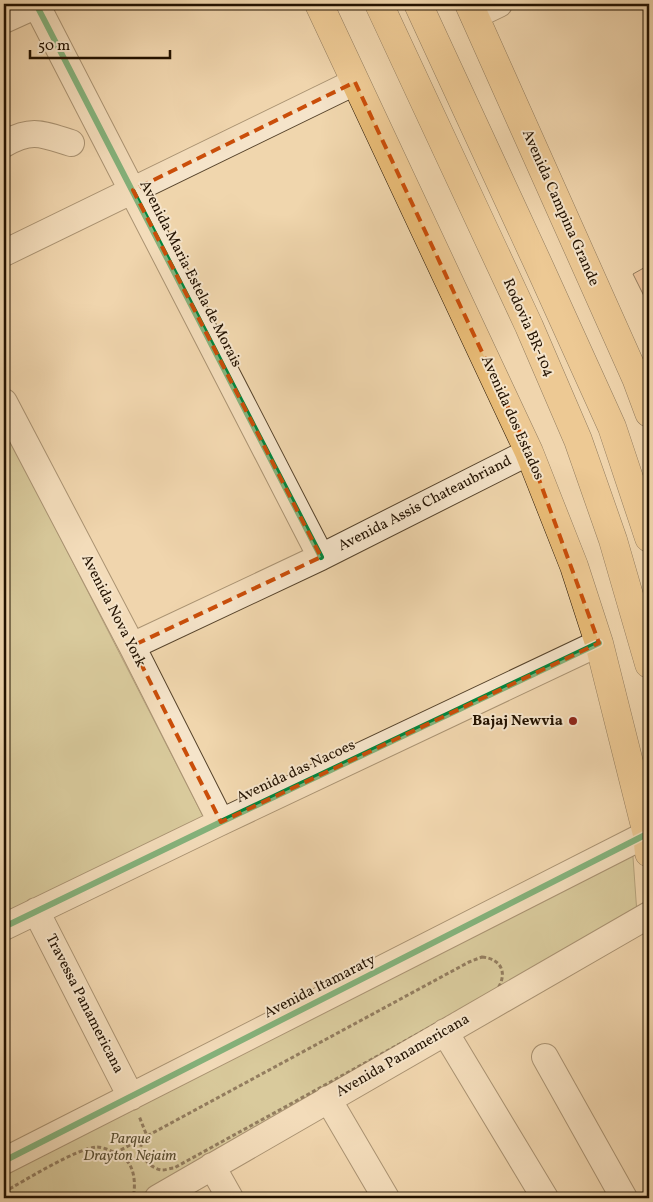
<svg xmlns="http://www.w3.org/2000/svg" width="653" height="1202" font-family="Vollkorn,serif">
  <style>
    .green { fill: #bcbd88; stroke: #706844 }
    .building { fill: #e9b28a; stroke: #231200 }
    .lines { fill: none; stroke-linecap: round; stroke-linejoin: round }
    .minor-casing { stroke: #56432b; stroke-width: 28 }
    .major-casing { stroke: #231200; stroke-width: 29 }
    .highway-casing { stroke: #231200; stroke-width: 29 }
    .path { stroke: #231200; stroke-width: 3; stroke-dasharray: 4 2.5; stroke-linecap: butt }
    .minor { stroke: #f5e4ca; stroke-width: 26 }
    .major { stroke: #e8bb76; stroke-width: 28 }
    .highway { stroke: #e8bb76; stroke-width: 28 }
    .cycleway-casing { stroke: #f5e4ca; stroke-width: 9 }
    .cycleway { stroke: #00873e; stroke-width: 6 }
    .marked { fill: none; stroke: #ca4e0a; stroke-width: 4; stroke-dasharray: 10 6; stroke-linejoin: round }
    .poi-dot { fill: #8f2418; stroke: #f5e4ca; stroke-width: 2 }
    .labels { text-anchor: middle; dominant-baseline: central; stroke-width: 4; stroke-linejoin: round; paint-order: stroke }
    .street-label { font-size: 15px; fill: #231200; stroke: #f5e4ca }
    .poi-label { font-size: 15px; font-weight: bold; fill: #231200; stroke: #f5e4ca; text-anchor: end }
    .park-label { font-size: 15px; font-style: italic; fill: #594e30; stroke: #f5e4ca }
  </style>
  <rect width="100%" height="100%" fill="#f0d6ad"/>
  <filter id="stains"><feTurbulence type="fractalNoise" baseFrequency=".004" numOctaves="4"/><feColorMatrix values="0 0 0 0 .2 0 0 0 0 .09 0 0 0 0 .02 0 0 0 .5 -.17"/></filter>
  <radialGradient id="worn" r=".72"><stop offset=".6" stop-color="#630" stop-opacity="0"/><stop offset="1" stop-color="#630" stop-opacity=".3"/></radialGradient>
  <path class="green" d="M4 428 205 820 4 916Z
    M632 843 637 914 143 1198H4V1154Z"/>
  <path class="building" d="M649 265V306L633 274Z"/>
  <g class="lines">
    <g class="minor-casing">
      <path id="minor" d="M36 4 321 557
        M474 16 499 4
        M4 20 37 5
        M4 144C32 128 42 134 71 143
        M4 253 355 82
        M4 402 132 646 221 822
        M132 646 321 557 529 452
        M36 911 131 1097
        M4 927 221 822 599 643
        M445 1032 545 1198
        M545 1057 624 1198
        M328 1099 386 1198
        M4 1161 647 834
        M212 1166 230 1198
        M158 1198 649 915"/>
    </g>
    <g class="major-casing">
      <path id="major" d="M319 4 529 452 574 566 599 643 647 834 649 853
        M469 4 636 378 649 413"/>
    </g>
    <g class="highway-casing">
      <path id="highway" d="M379 4 529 326 578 440 613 540 649 664
        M418 4 540 268 612 427 649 538"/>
    </g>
    <path class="path" d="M482 957C503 959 508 975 496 991L174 1168C171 1168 166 1170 162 1170 151 1169 136 1154 142 1143 143 1140 146 1139 147 1136L469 962Z
      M115 1153 147 1136 139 1116
      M4 1192C24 1181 77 1148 97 1147 105 1147 115 1153 122 1157 135 1164 136 1185 133 1198"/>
    <use href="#minor" class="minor"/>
    <use href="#major" class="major"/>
    <use href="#highway" class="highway"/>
    <g class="cycleway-casing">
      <path id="cycleway" d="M36 4 321 557
        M4 927 221 822 599 643
        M4 1161 647 834"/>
    </g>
    <use href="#cycleway" class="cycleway"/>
  </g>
  <path d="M0 0H653V1202H0ZM355 82 529 452 599 643 221 822 132 646 321 557 133 190Z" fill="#f0d6ad" fill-opacity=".55" fill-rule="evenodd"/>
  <path class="marked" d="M355 82 529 452 599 643 221 822 132 646 321 557 133 190Z"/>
  <circle class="poi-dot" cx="573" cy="721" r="5"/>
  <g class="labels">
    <g class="street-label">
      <text transform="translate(560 208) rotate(66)">Avenida Campina Grande</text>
      <text transform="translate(190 274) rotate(63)">Avenida Maria Estela de Morais</text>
      <text transform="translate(528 328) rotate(66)">Rodovia BR-104</text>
      <text transform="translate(512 418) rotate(66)">Avenida dos Estados</text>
      <text transform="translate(425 504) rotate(-27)">Avenida Assis Chateaubriand</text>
      <text transform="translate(113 611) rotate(63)">Avenida Nova York</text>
      <text transform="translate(296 772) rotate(-25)">Avenida das Nacoes</text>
      <text transform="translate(320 987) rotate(-27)">Avenida Itamaraty</text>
      <text transform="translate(84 1004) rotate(63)">Travessa Panamericana</text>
      <text transform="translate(403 1056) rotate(-30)">Avenida Panamericana</text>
    </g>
    <g class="poi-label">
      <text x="563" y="721">Bajaj Newvia</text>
    </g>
    <g class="park-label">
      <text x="130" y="1139">Parque<tspan x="130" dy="17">Drayton Nejaim</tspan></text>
    </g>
  </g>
  <rect width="653" height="1202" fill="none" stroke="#f0d6ad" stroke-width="20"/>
  <rect x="5" y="5" width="643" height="1192" fill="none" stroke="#231200" stroke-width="2.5"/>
  <rect x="10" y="10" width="633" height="1182" fill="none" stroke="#231200"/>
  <path d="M30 50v8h140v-8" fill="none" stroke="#231200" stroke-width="2.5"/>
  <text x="38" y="50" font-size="15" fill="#231200" stroke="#f5e4ca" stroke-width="4" paint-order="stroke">50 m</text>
  <rect width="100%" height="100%" filter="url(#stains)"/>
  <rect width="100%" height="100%" fill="url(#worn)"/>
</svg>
